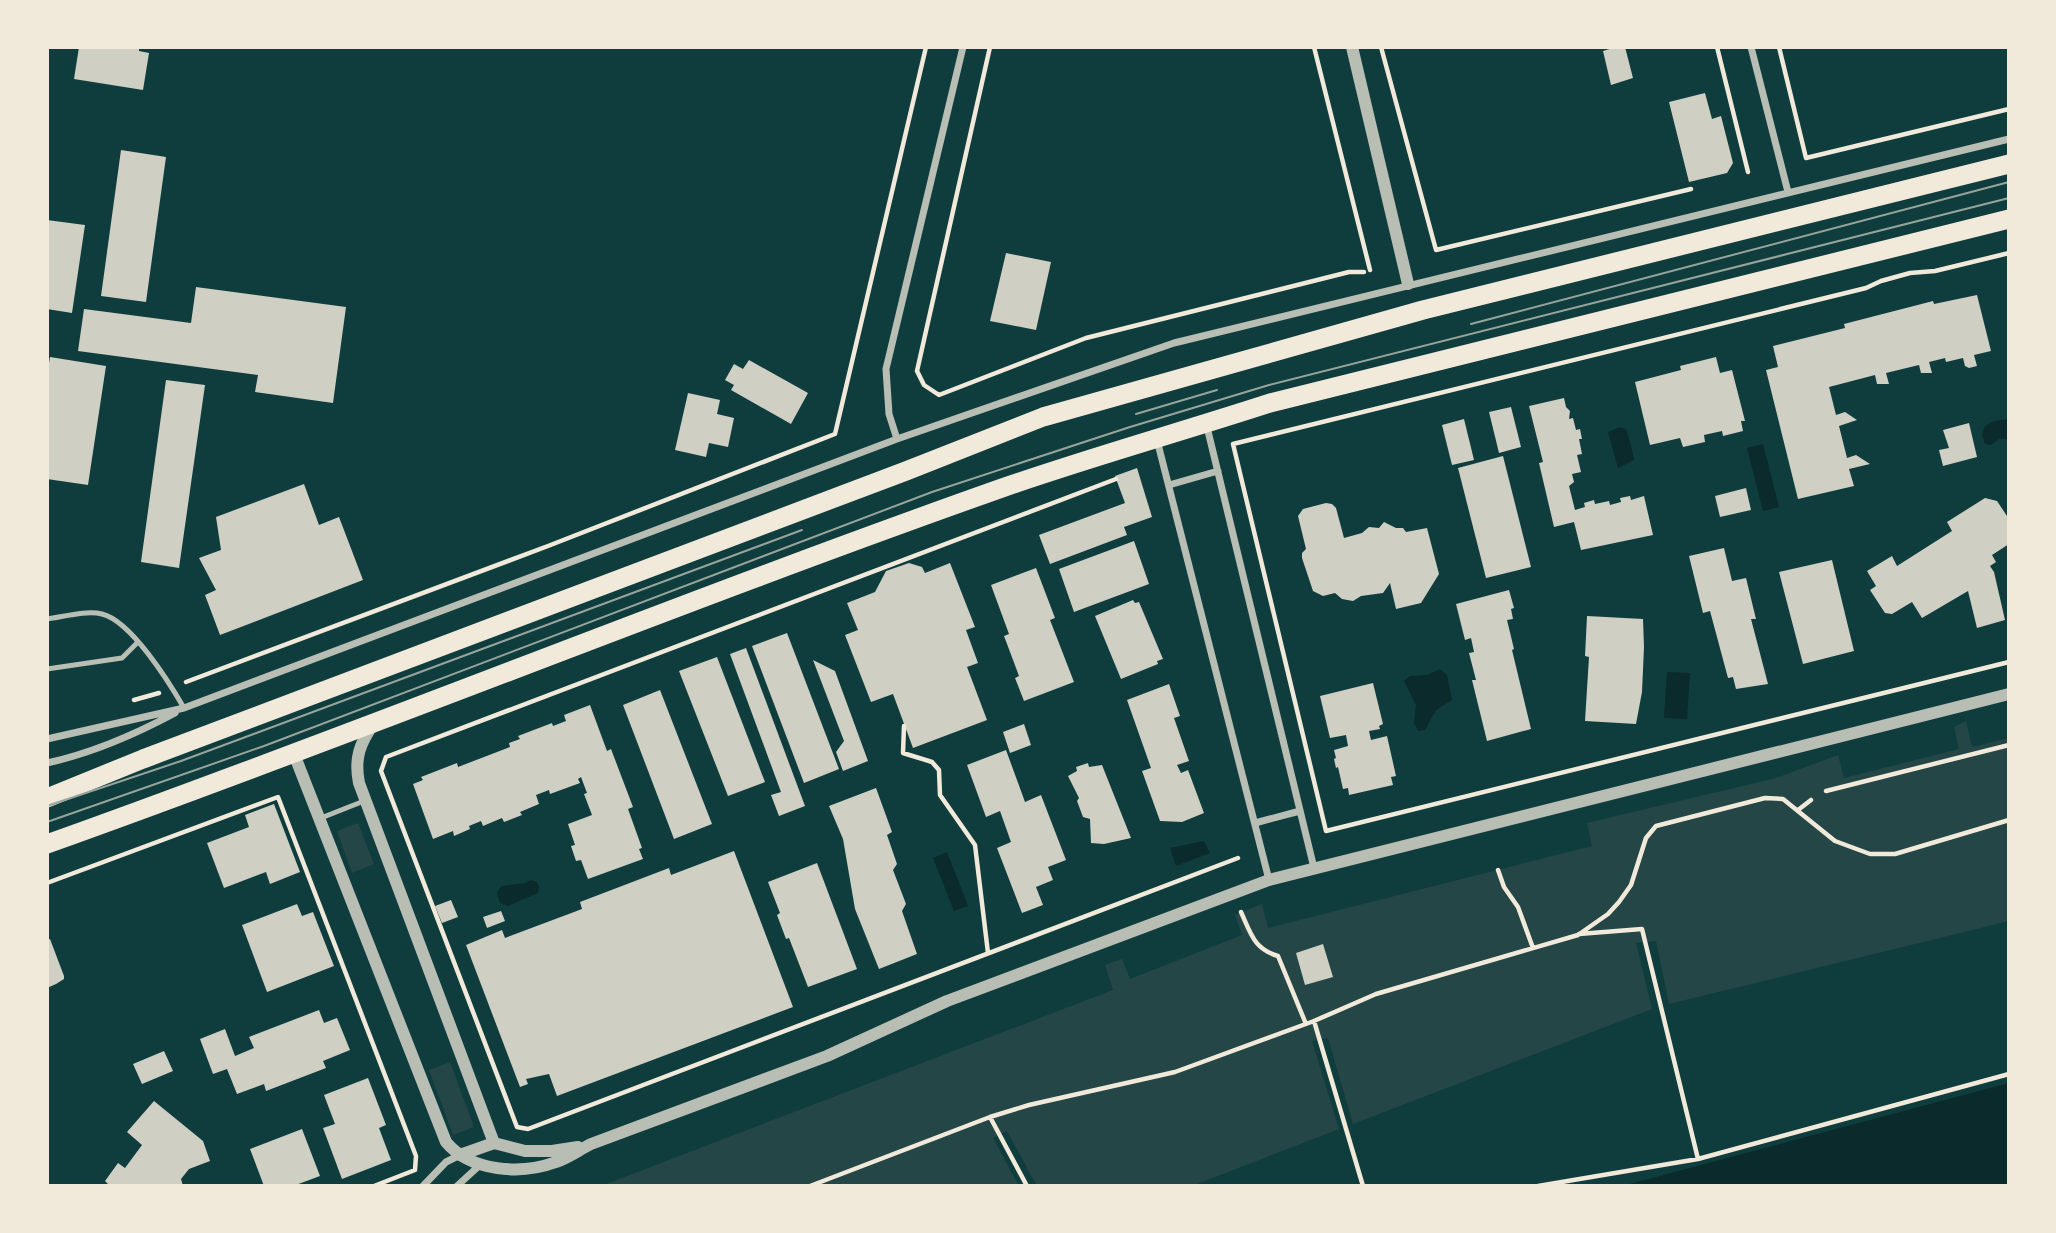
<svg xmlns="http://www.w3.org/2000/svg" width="2056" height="1233" font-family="'Fira Sans Condensed',sans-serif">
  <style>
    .green { fill: #244646 }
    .water { fill: #0a2a2b }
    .building { fill: #cfcfc3 }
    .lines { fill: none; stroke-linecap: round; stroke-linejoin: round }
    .path { stroke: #f1e9da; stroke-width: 4.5 }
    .service { stroke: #b8beb3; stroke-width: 5 }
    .minor { stroke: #b8beb3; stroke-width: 7 }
    .tertiary { stroke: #b8beb3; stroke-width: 12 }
    .trunk { stroke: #f1e9da; stroke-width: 19 }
    .tram { stroke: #97a49c; stroke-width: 2 }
  </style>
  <rect width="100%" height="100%" fill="#0f3d3e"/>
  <path class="green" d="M1966 721 1972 747 2009 738V921L1669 1004 1656 941 1636 943 1652 1009 1353 1124 1328 1038 1312 1041 1339 1129 1192 1186H1037L1007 1131 993 1138 1019 1186H601L1113 990 1105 965 1122 959 1130 979 1242 935 1235 915 1262 904 1268 928 1592 846 1587 823 1776 778 1838 755 1844 778 1959 749 1954 727Z
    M358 823 374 864 352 873 337 831Z
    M450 1062 474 1127 453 1135 429 1070Z"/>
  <path class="water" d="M2009 419V439H1999L1991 445 1985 444 1982 435 1985 426 1994 421Z
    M1620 427 1626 429C1628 434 1634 456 1634 460L1618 468 1608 432Z
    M1763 444 1779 507 1763 511 1747 448Z
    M1440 669 1447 675 1452 700 1436 710 1425 730 1418 731 1414 723 1416 705 1404 681 1410 676 1427 675Z
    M1667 672 1690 673 1687 719 1664 718Z
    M1204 841 1210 853 1176 866 1170 848Z
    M947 852 968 906 954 911 933 858Z
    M531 880 537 882 539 887 538 893 508 906 500 903 497 893 501 886 525 883Z
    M2009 1083V1186H1622Z"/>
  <path class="building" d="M79 47H139V51L149 53 143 90 74 79Z
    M1616 47H1625L1633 78 1611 85 1603 51Z
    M1705 93 1712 119 1721 116 1733 163 1727 173 1689 182 1669 102Z
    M121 150 166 157 146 302 101 296Z
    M47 220 85 225 72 313 47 309Z
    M1006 253 1051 262 1036 330 990 321Z
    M196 287 346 307 333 403 255 392 258 375 78 351 84 309 191 323Z
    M1977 295 1991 351 1974 355 1977 366 1969 368 1965 366 1963 358 1946 362 1945 358 1929 362 1932 373H1921L1919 365 1886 373 1889 384H1877L1875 375 1829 387 1836 415 1845 412 1857 420 1839 426 1847 458 1856 455 1870 464 1849 469 1854 486 1798 499 1766 370 1778 367 1773 346 1845 328 1844 324 1933 301 1934 304Z
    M50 357 106 366 88 485 47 479V374Z
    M1716 357 1720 373 1732 370 1745 421H1741L1743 431 1723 436 1722 431 1704 435 1705 442 1683 447 1680 438 1650 445 1635 382 1681 370 1680 366Z
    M749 360 808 393 791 424 731 390 734 385 725 380 734 364 743 369Z
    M166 380 205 385 179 568 141 562Z
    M688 393 720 400 717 414 734 418 728 447 709 443 706 457 675 450Z
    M1564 398 1566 407 1570 411 1569 419 1573 418 1576 430 1580 429 1582 439H1579L1582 454 1577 455 1581 472 1572 474 1574 482 1569 486 1575 510 1585 507 1584 503 1594 500 1595 504 1609 501 1610 505 1621 502 1620 498 1630 496 1631 500 1644 496 1653 535 1581 550 1574 522 1554 527 1539 463 1543 462 1529 406Z
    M1511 407 1521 447 1499 453 1489 412Z
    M1464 419 1474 460 1452 465 1442 425Z
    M1969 423 1977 457 1943 466 1939 450 1949 448 1943 430Z
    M1503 456 1531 567 1486 578 1458 468Z
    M1137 468 1152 517 1124 527 1127 535 1050 564 1039 535 1125 503 1115 476Z
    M304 484 319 525 339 517 363 580 220 635 205 595 216 590 199 558 221 550 216 517Z
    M1746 488 1751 510 1720 517 1715 496Z
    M1985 498 1997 501 2009 519V544L1992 555 1996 562 1990 566 1994 572 2005 620 1977 628 1968 591 1922 618 1912 602 1892 614 1885 613 1870 590 1876 586 1867 571 1892 556 1897 566 1952 531 1947 522Z
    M1326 503 1332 504 1336 508 1344 538 1362 533 1369 527 1379 528 1384 522 1396 528H1403L1406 532 1427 528 1439 574 1421 603 1396 609 1390 583 1383 593 1361 596 1353 601 1342 599 1335 593 1323 596 1313 591 1302 558V553L1306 549 1298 516 1303 509Z
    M1134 541 1149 584 1074 612 1059 569Z
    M1724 548 1732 581 1746 578 1756 619H1751L1768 684 1736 689 1733 677 1728 678 1710 611 1703 613 1689 556Z
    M1832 560 1854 651 1803 664 1779 572Z
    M909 563 922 567 925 573 950 563 975 627 966 630 978 663 967 667 987 720 913 748 893 694 871 702 845 635 858 630 847 603 875 592 886 571Z
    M1036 568 1055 618 1050 620 1074 682 1024 701 1015 678 1019 676 1004 636 1009 634 991 585Z
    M1509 590 1514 608 1511 609 1513 619 1507 620 1514 649 1512 650 1531 729 1487 741 1472 680H1476L1469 653 1474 652 1471 638 1465 640 1456 604Z
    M1133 600 1135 603 1139 602 1163 659 1157 661 1158 664 1121 679 1095 616Z
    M1587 616 1643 619 1644 647 1642 692 1636 724 1585 721 1589 657 1585 656Z
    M787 633 839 769 804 783 752 646Z
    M746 648 805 806 779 816 771 795 781 792 730 654Z
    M717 657 765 782 728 796 679 671Z
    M813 660 835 671 868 761 843 771 836 752 844 741Z
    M1373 683 1383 724 1379 726 1380 729 1369 731 1371 740 1387 736 1396 776 1391 777 1393 785 1349 795 1348 788 1343 789 1338 767 1336 768 1334 759 1336 758 1334 750 1348 746 1346 735 1330 738 1320 696Z
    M1169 684 1180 716 1174 718 1189 761 1177 765 1181 773 1188 770 1204 813 1182 822 1160 821 1142 771 1151 768 1127 700Z
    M660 690 712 824 674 839 623 705Z
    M590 705 607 751 611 749 633 807 628 809 642 848 639 849 643 859 588 879 581 860 576 861 571 846 575 845 568 824 592 815 584 794 587 793 581 777 578 779 580 783 550 794 549 790 536 795 539 804 520 812 522 815 504 822 502 818 483 826 481 821 469 826 470 829 454 836 453 831 433 839 413 784 423 780 421 777 457 763 458 767 510 747 509 743 520 739 518 736 552 723 553 726 566 721 564 715Z
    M1024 724 1031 745 1010 753 1003 732Z
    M1006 750 1025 802 1041 795 1066 860 1048 867 1053 880 1036 887 1043 905 1022 913 997 848 1011 842 1000 811 986 817 967 765Z
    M1088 763 1089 767 1102 765 1131 838 1104 844 1091 843 1090 819 1083 817 1077 801 1079 798 1068 776 1077 771 1076 767Z
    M876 788 892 832 887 835 897 864 893 870 906 904 902 911 917 954 879 969 855 909 843 839 829 806Z
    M274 804 300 872 270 884 266 872 224 888 207 843 249 827 245 815Z
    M734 851 793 1007 557 1096 549 1074 526 1079 528 1084 520 1087 466 945 502 930 505 938 582 909 580 902 669 868 671 875Z
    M817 863 857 969 808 987 789 938 786 939 777 915 780 913 768 882Z
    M451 900 458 917 442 923 435 906Z
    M297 904 302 916 313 912 334 966 267 992 242 925Z
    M501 911 505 921 487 928 483 917Z
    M50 939 64 976V979L56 984 47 988V940Z
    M1323 944 1333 977 1305 985 1296 953Z
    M319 1010 324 1023 337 1018 350 1050 323 1061 326 1068 266 1091 264 1084 237 1094 227 1069 213 1074 200 1039 225 1029 235 1056 254 1048 249 1037Z
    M164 1051 173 1071 142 1084 133 1064Z
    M368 1078 386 1125 379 1128 391 1160 342 1179 323 1128 335 1124 324 1095Z
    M154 1101 203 1141 210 1161 189 1169 181 1179 183 1186H110L105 1181 118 1163 125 1168 142 1145 127 1132Z
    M302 1129 320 1176 293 1186H264L250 1149Z"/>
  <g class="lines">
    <path class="path" d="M990 47 917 371 924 385 939 395 1086 338 1349 272H1364
      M1314 47 1370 270
      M1381 47 1436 250 1691 189
      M1717 47 1748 172
      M1779 47 1806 158 2009 109
      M2009 253 1935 271 1910 273 1881 281 1866 288 1233 444 1326 831 2009 662
      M1116 479 386 757 381 771 517 1127 528 1129 1238 858
      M186 682 548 546 835 434 926 47
      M134 700 159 693
      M904 726 903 753 932 762 939 770 940 795 975 845 988 953
      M1826 791 2009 745
      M1798 810 1811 800
      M1498 870 1504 887 1518 907 1533 948
      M47 883 278 797 416 1156 415 1170 374 1186
      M1241 912C1251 934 1254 949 1278 956L1306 1024
      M1579 934 1642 929 1698 1159
      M1314 1021 1363 1186
      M990 1117 1027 1186
      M810 1186 990 1117 1029 1105 1175 1072 1314 1021 1376 994 1578 935 1608 914 1619 902 1631 885 1646 838 1656 826 1765 798 1783 799 1835 841 1870 854H1895L2009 820
      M1538 1186 1698 1159 2009 1074"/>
    <path class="service" d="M47 619C63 617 86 610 102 614 131 621 169 682 184 708
      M47 669 122 658 138 642
      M321 818 364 801"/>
    <path class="minor" d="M1751 47 1788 192
      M1207 427 1314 868
      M897 439 889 414 886 369 963 47
      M1157 440 1269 880
      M1169 485 1218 471
      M47 739 184 708 897 439 1174 343 2009 139
      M47 763C93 753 134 735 175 713
      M1255 823 1300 811
      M423 1186 446 1162 460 1155
      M457 1186 481 1164"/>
    <path class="tertiary" d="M1352 47 1408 284
      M374 723C360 743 354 758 359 783L494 1143
      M294 754 446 1142C471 1172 521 1175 556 1162 568 1158 579 1150 591 1144L827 1056 947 1001 1269 880 2009 694
      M460 1155 494 1143 525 1151H552L578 1147"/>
    <path class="trunk" d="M47 798 143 759 906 471 1043 417 1423 310 2009 164
      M47 844C367 730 682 601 1002 488 1091 457 1181 432 1270 403L2009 219"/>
    <path class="tram" d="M1471 324 2009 182
      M1136 414 1217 390
      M47 806 181 761 802 530
      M47 822 264 746 932 492 1130 427 1269 385 2009 198"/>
  </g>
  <rect width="2056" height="1233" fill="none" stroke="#f1e9da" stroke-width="98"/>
</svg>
